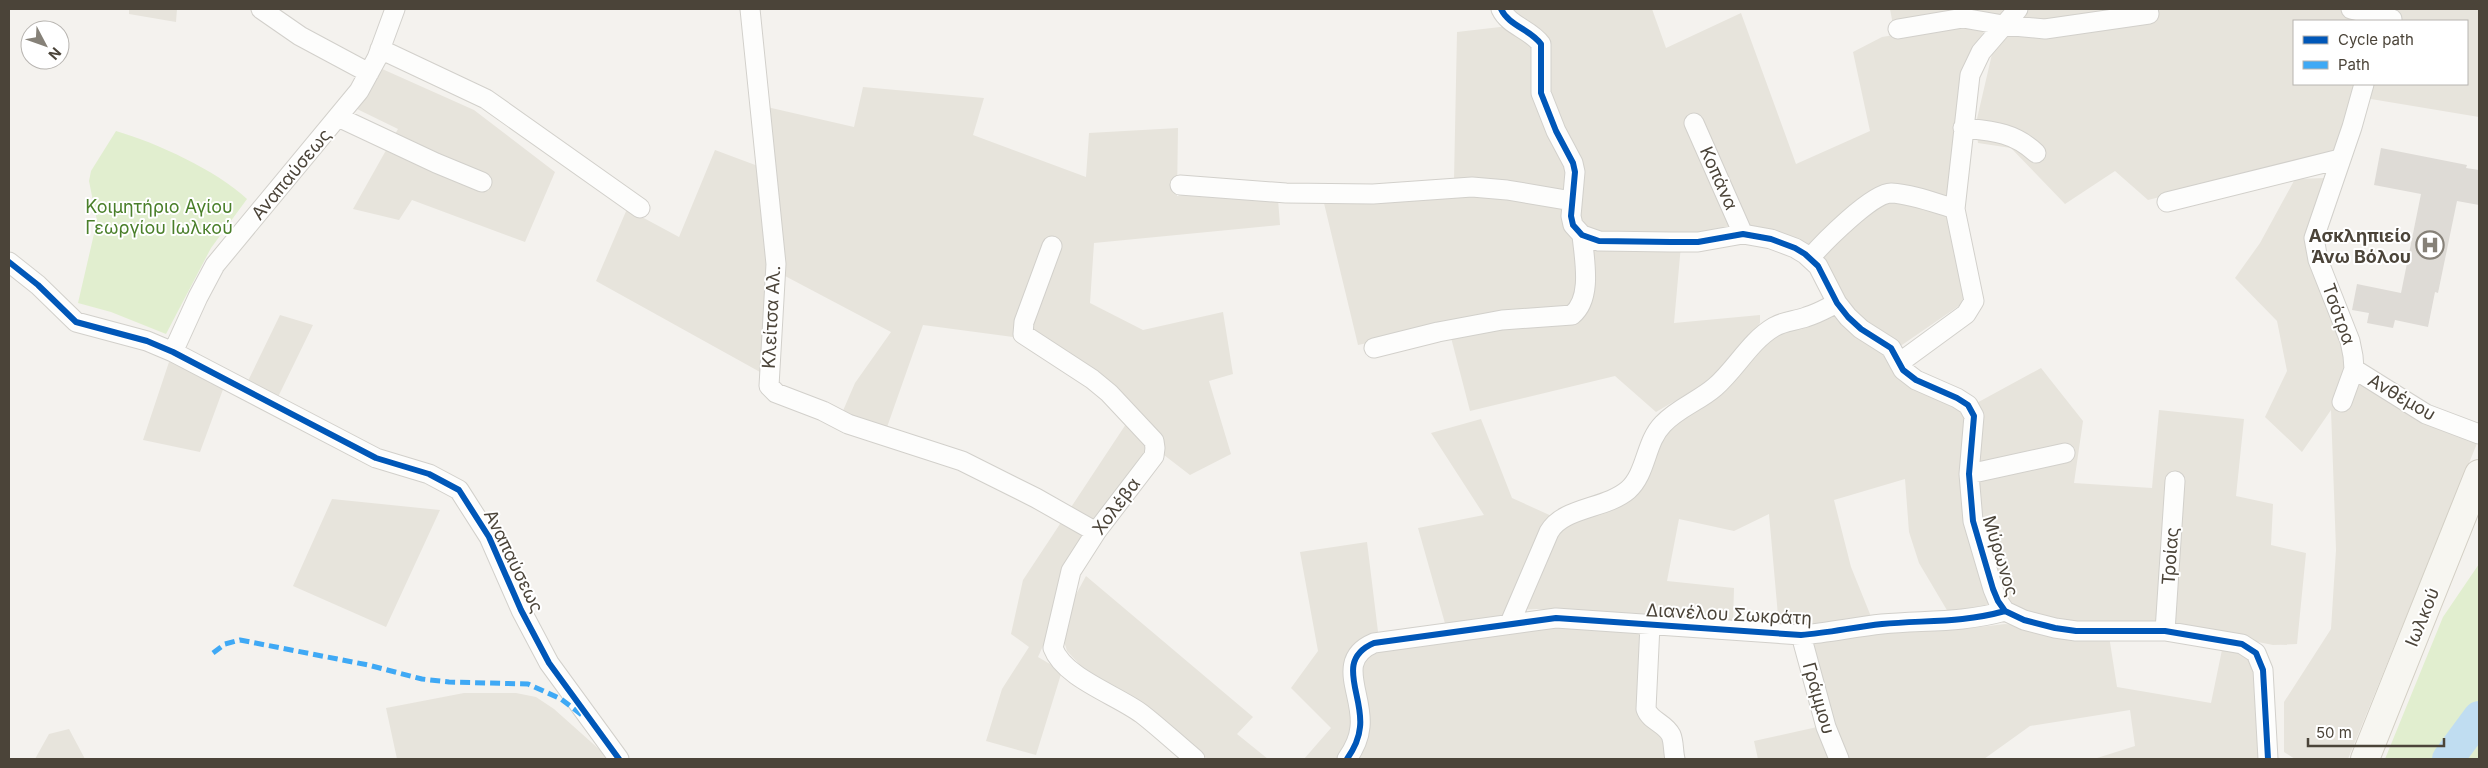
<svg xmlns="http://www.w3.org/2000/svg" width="2488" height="768" font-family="Inter,sans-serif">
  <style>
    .residential { fill: #e7e4dc; fill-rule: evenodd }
    .green { fill: #e1eecf }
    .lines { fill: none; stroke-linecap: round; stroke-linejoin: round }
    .river { stroke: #c0ddf1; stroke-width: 32 }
    .building { fill: #dedbd6 }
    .street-casing { stroke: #d2d0cb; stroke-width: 21 }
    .secondary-casing { stroke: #d3cfc5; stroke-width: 30 }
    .street { stroke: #fdfdfc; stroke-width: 19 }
    .secondary { stroke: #f7f6f1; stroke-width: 28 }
    .quiet { stroke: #3fa9f5; stroke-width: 5; stroke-dasharray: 10 5; stroke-linecap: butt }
    .cycleway-casing { stroke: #fff; stroke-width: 9 }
    .cycleway { stroke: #0057b8; stroke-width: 6 }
    .labels { text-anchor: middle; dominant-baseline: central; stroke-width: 4; stroke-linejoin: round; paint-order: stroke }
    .street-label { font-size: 18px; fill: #4b4439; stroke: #fff }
    .park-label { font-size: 18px; fill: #4a7f2a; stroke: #fff }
    .poi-label { font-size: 18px; font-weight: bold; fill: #4b4439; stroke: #fff; text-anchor: end }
  </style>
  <rect width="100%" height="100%" fill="#f4f2ee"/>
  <path class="residential" d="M129 9H177L176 22 129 14Z
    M1513 9H1652L1666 48 1741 13 1796 164 1870 131 1853 52 1882 37 1963 24 1984 31 1968 64 1961 103 1966 301 1899 347 1858 316 1840 297 1825 261 1712 232 1682 234 1674 323 1760 315V323L1727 363 1702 385 1656 412 1615 376 1470 411 1448 326 1358 345 1323 199 1454 180 1457 32 1527 24Z
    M1890 9H2008L1999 20 1893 25Z
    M2029 9H2479V117L2353 96 2335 152 2148 200 2115 171 2065 204 2011 148 1978 143 1976 123 1992 54ZM2294 21H2467V84H2294Z
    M380 68 474 110 555 172 525 242 412 200 399 220 353 209 398 129 355 108Z
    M863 87 984 98 973 135 1086 177 1089 133 1178 128 1177 196 1203 192 1278 199 1280 225 1094 243 1090 303 1143 330 1223 312 1233 374 1209 381 1231 454 1190 475 1164 455 1152 429 1030 330 1013 337 923 325 886 430 842 413 855 383 891 332 768 267 760 372 596 281 627 209 679 237 715 150 777 173 767 107 854 127Z
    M2326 178 2311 229 2345 339 2349 371 2478 441 2348 759H2295L2284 752V702L2331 629 2336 550 2331 410 2302 452 2265 417 2287 371 2277 321 2235 278 2260 243 2295 179Z
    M1832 311 1962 411 2041 368 2083 421 2074 483 2152 488 2159 410 2244 419 2236 496 2273 504 2271 545 2306 553 2297 644 2273 645 2233 637 2085 624 1951 617 1919 563 1909 532 1905 479 1834 500 1851 567 1872 619 1847 624 1779 627 1769 514 1734 531 1679 519 1667 581 1734 588 1733 624 1537 609 1522 610 1492 619 1446 627 1418 528 1484 515 1431 433 1481 419 1512 498 1567 523 1613 509 1667 428 1771 337Z
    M280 315 313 325 278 397 247 383Z
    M171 356 225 384 200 452 143 440Z
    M1126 424 1151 444 1099 521 1038 657 1062 671 1036 755 986 741 1002 689 1029 647 1011 634 1023 580Z
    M332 499 440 510 386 627 293 586Z
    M1367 542 1380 648 1558 622 1646 630 1642 698 1663 731 1667 759H1304L1331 728 1291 688 1318 651 1300 552Z
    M1086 576 1253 717 1237 734 1268 759H1208L1081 666 1067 651 1063 638 1074 598Z
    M2005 624 2109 636 2117 687 2211 703 2223 645 2257 660 2263 759H2094L2135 746 2130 710 2030 726 1984 759H1758L1754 741 1835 723 1810 639 1890 631 1964 629Z
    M464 693H516L536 697 554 709 600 750 607 759H397L386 708Z
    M69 729 85 759H35L49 734Z"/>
  <path class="green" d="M116 131C157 143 216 170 247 199L211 248 166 334 111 312 78 303 97 221 89 181 91 171Z
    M2479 564V759H2385L2443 617Z"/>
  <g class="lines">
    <path class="river" d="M2448 759 2479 717"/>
  </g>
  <path class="building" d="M2381 148 2467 165 2466 168 2479 170V205L2457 201 2438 293 2435 292 2428 327 2395 320 2393 328 2367 323 2369 313 2352 310 2357 284 2401 293 2421 194 2374 185Z"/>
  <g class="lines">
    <g class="street-casing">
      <path id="street" d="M261 9 300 36 369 73
        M750 9 776 264 769 386 776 393 823 411 848 424 962 461 1036 498 1096 532
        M1501 9C1509 26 1530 29 1541 44V93L1556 131 1573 163 1575 172 1571 216 1573 225 1582 235 1599 241 1671 242H1698L1743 234 1771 239 1795 248 1805 254 1818 266 1837 303 1848 317 1861 329 1891 348 1903 370 1916 380 1957 398 1968 405 1974 416 1969 474 1973 521 1993 589 1998 601 2005 611 2024 620 2055 628 2076 631H2165L2242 644 2256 653 2263 670 2268 759
        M2351 9 2392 19
        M1898 29 1963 18 2003 25 2045 29 2149 14 2148 9
        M380 49 486 99 640 208
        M338 117 436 163 482 182
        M1694 123 1743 234
        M1963 128C1992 131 2014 132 2036 153
        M1180 185 1286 193 1373 194 1472 187 1507 190 1572 201
        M2167 202 2340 159
        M1052 246 1024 322 1023 334 1092 379 1109 393 1154 441 1155 448 1154 456 1096 532 1071 571 1053 648C1064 678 1117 695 1142 714 1160 728 1177 744 1195 759
        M1810 258C1823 243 1872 193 1891 193 1912 194 1935 203 1955 209L1970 75 1981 52 2018 9
        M9 262 38 285 76 322 147 341 173 352 376 458 429 474 459 490 489 537 521 610 549 663 619 759
        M1374 348 1438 332 1502 320 1572 315C1593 298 1584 258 1582 235
        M173 352 198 297 215 265 359 91 377 58 395 9
        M1899 363 1966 314 1974 301 1955 209
        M2354 369 2426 414 2479 434
        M2342 402 2354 369 2353 356 2350 341 2318 260 2314 238 2352 127 2364 84
        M1969 474 2065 453
        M1510 623 1549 532C1563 507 1606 509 1628 490 1647 473 1645 442 1663 424 1678 408 1699 401 1715 387 1736 369 1750 341 1774 327 1784 321 1795 321 1806 317 1817 314 1827 308 1837 303
        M1650 625 1646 709C1650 721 1665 723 1671 735 1674 742 1673 751 1675 759
        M2165 631 2175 481
        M1801 635 1826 727 1839 759
        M1347 759C1354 749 1359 739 1360 727 1364 695 1334 660 1374 643L1556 618 1801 635C1828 633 1854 627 1882 624 1925 620 1962 623 2005 611"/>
    </g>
    <g class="secondary-casing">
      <path id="secondary" d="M2365 759 2479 474"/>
    </g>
    <use href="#street" class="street"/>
    <use href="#secondary" class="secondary"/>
    <path class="quiet" d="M213 653 225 644 240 640 368 665 422 679 449 682 528 684 561 699 582 715"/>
    <g class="cycleway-casing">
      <path id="cycleway" d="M1501 9C1509 26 1530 29 1541 44V93L1556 131 1573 163 1575 172 1571 216 1573 225 1582 235 1599 241 1671 242H1698L1743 234 1771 239 1795 248 1805 254 1818 266 1837 303 1848 317 1861 329 1891 348 1903 370 1916 380 1957 398 1968 405 1974 416 1969 474 1973 521 1993 589 1998 601 2005 611 2024 620 2055 628 2076 631H2165L2242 644 2256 653 2263 670 2268 759
        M9 262 38 285 76 322 147 341 173 352 376 458 429 474 459 490 489 537 521 610 549 663 619 759
        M1347 759C1354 749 1359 739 1360 727 1364 695 1334 660 1374 643L1556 618 1801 635C1828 633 1854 627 1882 624 1925 620 1962 623 2005 611"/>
    </g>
    <use href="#cycleway" class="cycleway"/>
  </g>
  <defs>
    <g id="hospital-ring" transform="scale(1.4375)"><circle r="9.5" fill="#fff" stroke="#868178" stroke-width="1.5"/><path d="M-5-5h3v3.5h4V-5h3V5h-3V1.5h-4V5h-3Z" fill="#868178"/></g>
  </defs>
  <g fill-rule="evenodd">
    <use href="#hospital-ring" x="2430" y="245"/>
  </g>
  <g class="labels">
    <g class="street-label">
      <text transform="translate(291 174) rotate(-50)">Αναπαύσεως</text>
      <text transform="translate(1719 178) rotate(66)">Κοπάνα</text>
      <text transform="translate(2339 314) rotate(70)">Τσότρα</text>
      <text transform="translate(771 317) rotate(-87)">Κλείτσα Αλ.</text>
      <text transform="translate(2402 397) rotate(30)">Ανθέμου</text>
      <text transform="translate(1116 506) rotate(-53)">Χολέβα</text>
      <text transform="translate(2001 556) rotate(73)">Μύρωνος</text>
      <text transform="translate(2170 556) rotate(-86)">Τροίας</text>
      <text transform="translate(514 561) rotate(64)">Αναπαύσεως</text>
      <text transform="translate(1729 614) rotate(3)">Διανέλου Σωκράτη</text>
      <text transform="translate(2422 617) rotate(-68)">Ιωλκού</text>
      <text transform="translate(1819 698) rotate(74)">Γράμμου</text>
    </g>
    <g class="park-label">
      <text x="159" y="206">Κοιμητήριο Αγίου<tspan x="159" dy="21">Γεωργίου Ιωλκού</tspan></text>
    </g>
    <g class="poi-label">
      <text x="2411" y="235">Ασκληπιείο<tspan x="2411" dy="21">Άνω Βόλου</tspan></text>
    </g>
  </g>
  <rect width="2488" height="768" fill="none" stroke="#4b4439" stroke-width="20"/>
  <rect x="2293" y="20" width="175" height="65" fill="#ffffff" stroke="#b7b4b0"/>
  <rect x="2303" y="36" width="25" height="8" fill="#0057b8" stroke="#b7b4b0"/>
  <text x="2338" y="45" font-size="15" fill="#4b4439">Cycle path</text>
  <rect x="2303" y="61" width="25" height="8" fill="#3fa9f5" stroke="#b7b4b0"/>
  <text x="2338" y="70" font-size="15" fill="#4b4439">Path</text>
  <g transform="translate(45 45) rotate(131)"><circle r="24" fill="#ffffff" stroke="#b7b4b0"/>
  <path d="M0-4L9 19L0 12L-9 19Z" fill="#868178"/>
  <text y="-8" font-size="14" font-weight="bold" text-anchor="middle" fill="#4b4439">N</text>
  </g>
  <path d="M2308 738v8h136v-8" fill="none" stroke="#4b4439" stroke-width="2.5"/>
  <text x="2316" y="738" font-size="15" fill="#4b4439" stroke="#ffffff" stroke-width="4" paint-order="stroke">50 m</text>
</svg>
